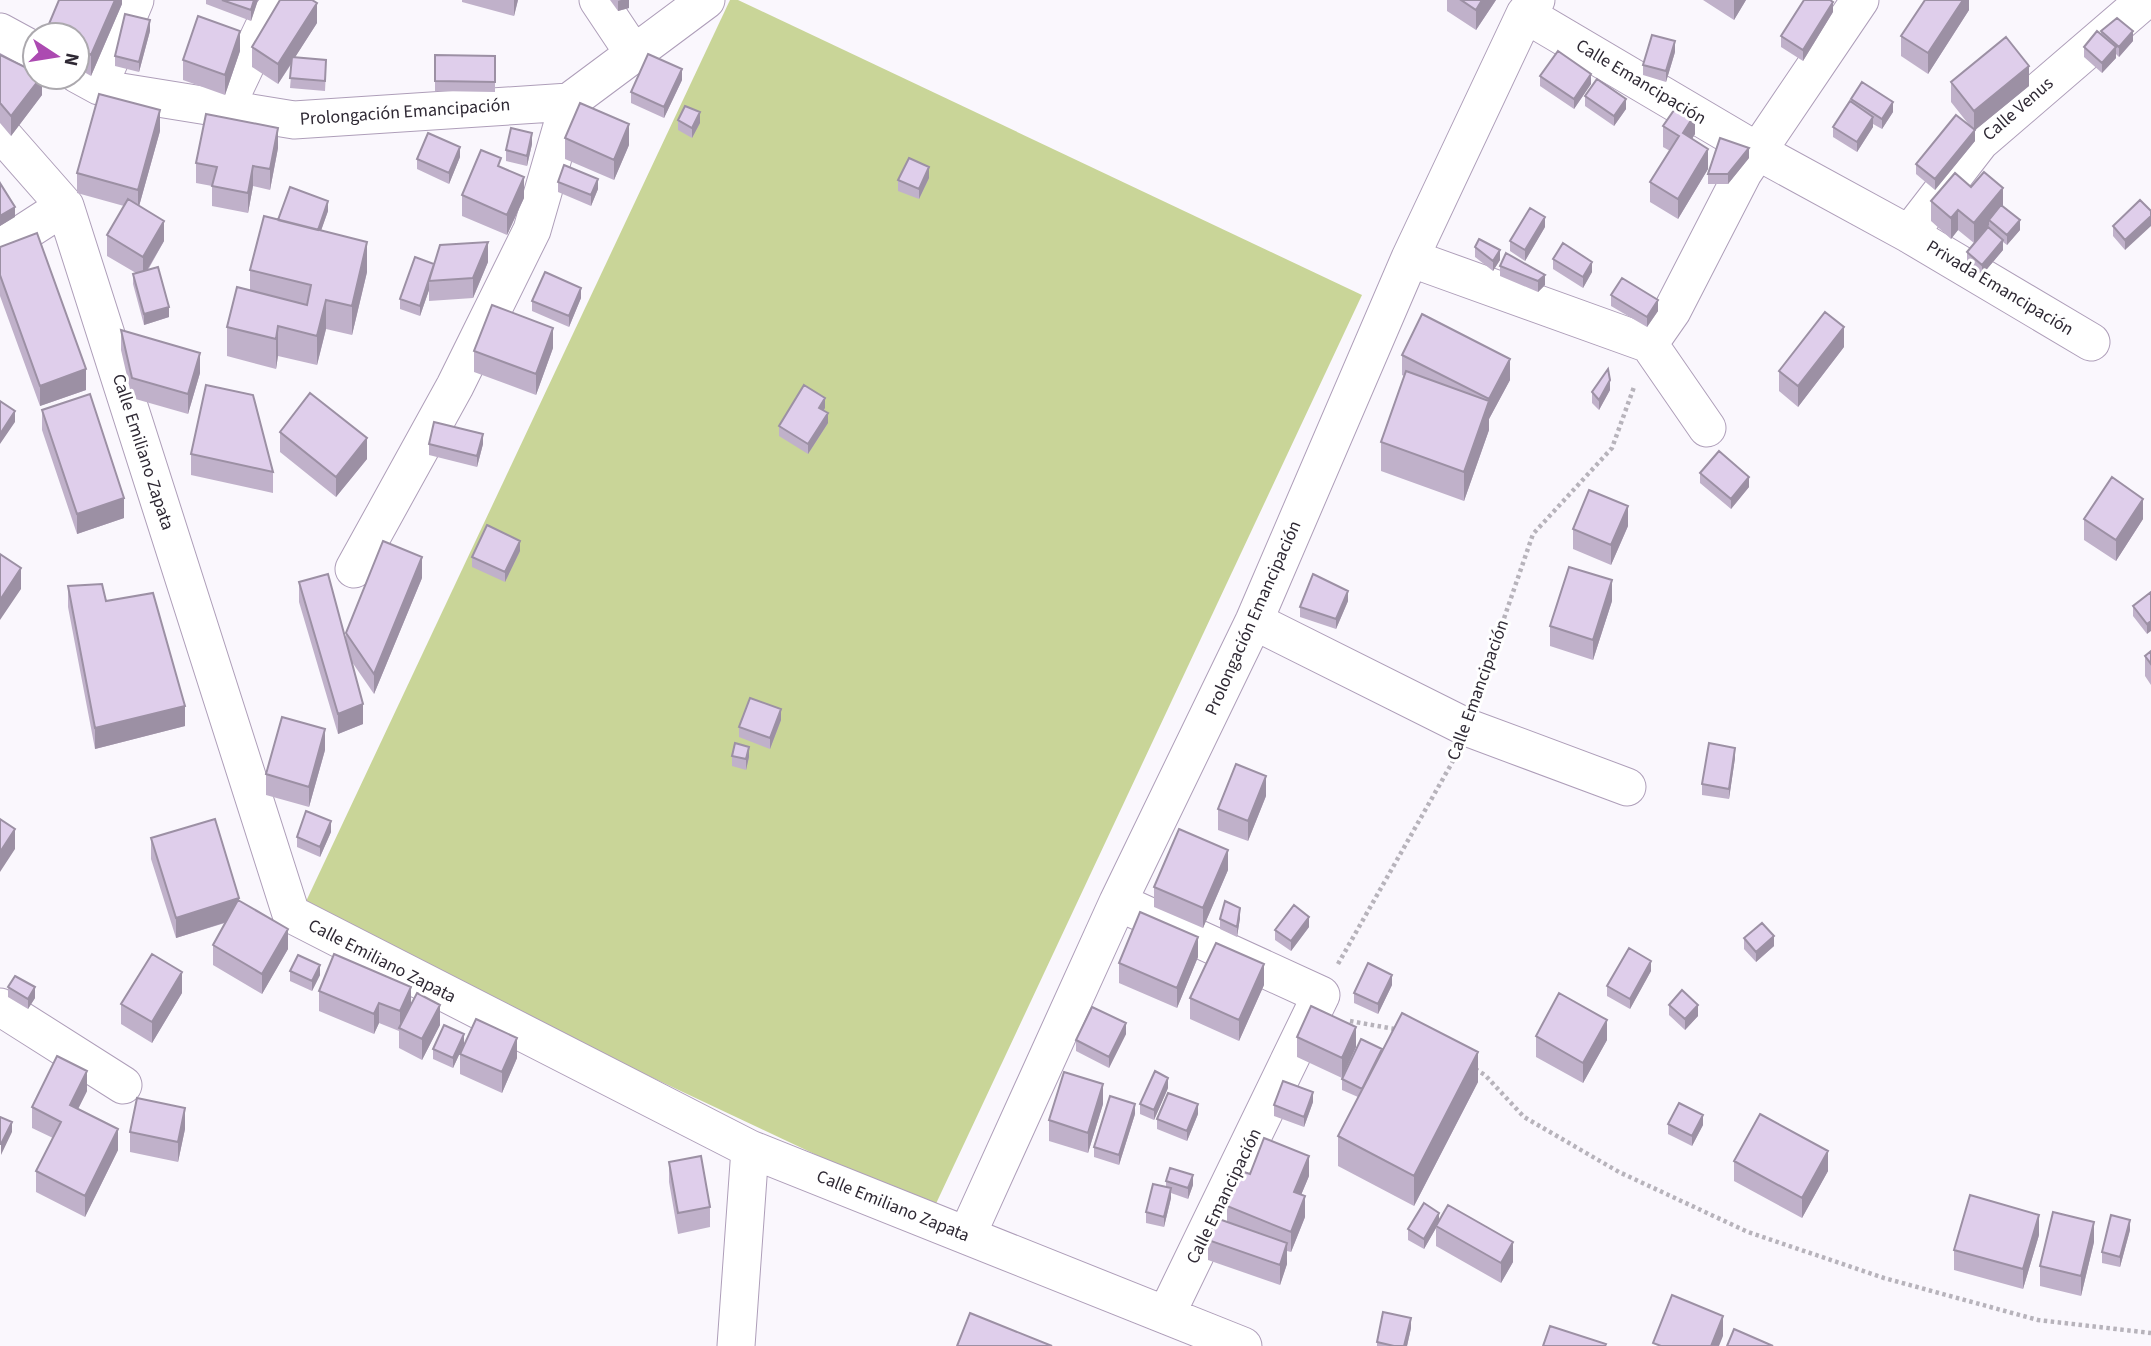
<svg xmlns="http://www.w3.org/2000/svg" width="2151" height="1346" font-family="'Source Sans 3',sans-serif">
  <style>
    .green { fill: #c9d598 }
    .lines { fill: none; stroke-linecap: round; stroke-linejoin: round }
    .street-casing { stroke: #ae9eb9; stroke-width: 39 }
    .path { stroke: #b7b3bb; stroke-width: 4.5; stroke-dasharray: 3.5 3.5; stroke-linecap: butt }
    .street { stroke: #fff; stroke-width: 37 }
    .wall { fill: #c0b1ca }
    .shaded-wall { fill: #9c90a4 }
    .building { fill: #dfceeb; stroke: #9c90a4; stroke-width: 2 }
    .labels { text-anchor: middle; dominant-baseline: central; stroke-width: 6; stroke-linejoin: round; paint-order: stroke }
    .street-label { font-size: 18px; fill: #2f2934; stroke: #fff }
  </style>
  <rect width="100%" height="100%" fill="#faf7fd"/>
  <path class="green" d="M730 0H738L1362 295 933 1210 301 912Z"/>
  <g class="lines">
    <g class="street-casing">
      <path id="street" d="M598 0 634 54
        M1525 14 1757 151 1909 234 2091 342
        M0 32 35 51
        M77 74 99 86 121 92 294 120 569 102 706 0
        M99 86 135 0
        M225 109 268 18 284 0
        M0 132 65 206 291 914 750 1149 1243 1346
        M1909 234 1980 142 2145 0
        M0 248 65 206
        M1410 258 1649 344 1707 428
        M1649 344 1672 311 1743 173 1860 0
        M354 569 455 386 532 230 569 102
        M1254 621 1466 727 1627 787
        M1118 902 1321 995 1166 1315
        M0 1007 123 1085
        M967 1235 1118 902 1254 621 1410 258 1525 14 1536 0
        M736 1346 750 1149"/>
    </g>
    <path class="path" d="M1479 691 1533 534 1612 448 1634 387
      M1338 964 1453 761
      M1350 1021 1400 1030
      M1475 1069 1485 1075 1524 1117 1619 1172 1748 1232 1884 1278 2038 1320 2151 1333"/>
    <use href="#street" class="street"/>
  </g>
  <path class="wall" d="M122 0V4L91 76 77 68V35H46V31Z
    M206 0H258L251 21 206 4Z
    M462 0H518L514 16 462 2Z
    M610 0H629V8L618 11Z
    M1447 0H1496L1476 30 1447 11Z
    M1703 0H1746L1734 20Z
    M1969 0V10L1928 74 1901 56V36Z
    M1833 12 1803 61 1781 47V36Z
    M317 23 295 57 326 70 325 91 290 88 292 63 278 84 252 67V47Z
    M150 31 139 72 115 66V56Z
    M2101 31 2133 41 2119 57 2116 54V58L2102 73 2084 57V47L2101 35Z
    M240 51 225 95 183 80V60Z
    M1675 52 1666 82 1643 75V65Z
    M0 55 42 77V95L11 136 0 123Z
    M435 55 495 56V92L435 91Z
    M1540 76 1591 84 1574 109 1540 86Z
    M682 80 664 118 631 103V92Z
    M1951 82 2029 86 1975 130V141L1935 190 1916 174V164L1970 126 1951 102Z
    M1585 96 1626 109 1614 126 1585 106Z
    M1851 99 1893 112 1882 129 1873 124V127L1857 152 1833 137V127L1851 102Z
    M678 120 700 123 692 138 678 130Z
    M1663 126 1695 134 1692 139 1708 169 1678 219 1650 202V182L1670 151 1663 147Z
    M160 131 139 206 164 241 148 270 169 317 144 325 133 284V274L136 273 107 256V235L124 206 77 193V173Z
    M565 138 629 145 614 180 565 159Z
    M532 144 527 166 506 161V150Z
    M278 148 270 190 253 186 248 213 212 206V186L196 183V163Z
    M460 157 449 184 417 169V159Z
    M1749 158 1728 184H1708V174Z
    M501 168 524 198 507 235 462 216V195Z
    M929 178 919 199 898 191V180Z
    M558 182 598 189 591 206 558 192Z
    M1971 187 2003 207 2020 230 2007 245 2003 242V250L1982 275 1967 262V252L1974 243 1958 230 1951 239 1931 221V201Z
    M2140 200 2125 250 2113 236V226Z
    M328 211 321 230 367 272 352 335 326 329 317 365 278 356 276 369 227 356V327L250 291V270L278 220Z
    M1545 227 1525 261 1510 251V241Z
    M0 247 86 390 40 406 0 296Z
    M1475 247 1500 260 1493 271 1475 257Z
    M1506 253 1545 285 1538 292 1500 276V266Z
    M1553 259 1592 272 1583 288 1553 269Z
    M488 262 473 298 429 301V290L420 316 400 309V299L434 264Z
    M1611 295 1658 311 1647 327 1611 306Z
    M581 298 569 327 532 311V301Z
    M121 330 200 373 188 414 132 398 121 350Z
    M1844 347 1798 407 1779 391V371Z
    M553 348 536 395 474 372V351Z
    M1402 355 1510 380 1489 419V430L1464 501 1381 471V442L1404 376 1402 375Z
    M1610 390 1599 410 1592 403V392Z
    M825 408 824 410 828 423 808 454 779 436V426Z
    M42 410 124 518 77 534 42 430Z
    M280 432 367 459 336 497 280 452Z
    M429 444H483L477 467 429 455Z
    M191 454 273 472V493L191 475Z
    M1700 473 1749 487 1731 509 1700 483Z
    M2084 519H2143L2116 561 2084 540Z
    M1628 526 1611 565 1573 549V529Z
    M520 551 505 582 472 567V557Z
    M422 578 374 694 352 662 363 724 338 734 299 602V582L346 640V633Z
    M68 586 106 601 185 726 95 749 68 607Z
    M2151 592 2147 634 2133 616V606Z
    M1348 601 1336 629 1300 617V607Z
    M1612 601 1593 660 1550 646V626Z
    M2151 651V685L2145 676V656Z
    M781 720 770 749 739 737V727Z
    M325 750 309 807 266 795V774Z
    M732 756 749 757 746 770 732 766Z
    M1735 758 1729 799 1702 795V784Z
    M1266 796 1248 841 1218 830V809Z
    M331 832 320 857 297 847V837Z
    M151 838 239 901 288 949 262 994 213 965V945L225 923 176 938 151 859Z
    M1228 870 1203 928 1154 907V887Z
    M1240 918 1237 937 1220 929V919Z
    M1309 927 1291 951 1275 940V930Z
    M1744 938 1774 946 1756 962 1744 949Z
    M1198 957 1177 1008 1119 983V963Z
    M290 971 320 975 312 991 290 981Z
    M1651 971 1630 1009 1607 996V986Z
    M1264 985 1239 1041 1190 1019V998Z
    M1392 985 1378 1014 1354 1003V993Z
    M8 987 35 998 28 1009 8 997Z
    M319 991 411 1006 440 1025 422 1060 399 1048V1031L379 1023 374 1034 319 1011Z
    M182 993 152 1043 121 1024V1004Z
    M1669 1005 1698 1016 1685 1030 1669 1015Z
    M1126 1034 1109 1068 1076 1051V1040Z
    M1536 1036 1607 1040 1583 1083 1536 1057Z
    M1297 1037 1356 1047 1342 1078 1297 1057Z
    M464 1044 453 1068 433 1059V1049Z
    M1382 1051 1478 1082 1414 1206 1338 1166V1136L1358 1097 1342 1090V1079Z
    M460 1054 517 1058 502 1093 460 1074Z
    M1168 1088 1154 1120 1140 1114V1104Z
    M87 1091 78 1109 118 1150 85 1217 36 1192V1171L53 1138 32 1128V1107Z
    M1313 1102 1304 1127 1274 1116V1105Z
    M1103 1104 1088 1153 1049 1141V1120Z
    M1135 1114 1119 1165 1094 1157V1147Z
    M1198 1114 1187 1141 1157 1129V1119Z
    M1668 1124 1703 1125 1692 1146 1668 1134Z
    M185 1129 178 1162 130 1152V1132Z
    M1734 1161 1828 1171 1802 1218 1734 1181Z
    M669 1162 710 1207V1227L678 1234 669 1182Z
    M1250 1174 1309 1176 1301 1195 1305 1217 1291 1252 1287 1251V1264L1280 1285 1208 1260V1240L1227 1222V1206Z
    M1166 1181 1193 1185 1188 1199 1171 1193V1198L1164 1227 1146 1223V1212L1166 1187Z
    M1439 1221 1513 1262 1501 1283 1436 1246V1228L1424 1249 1408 1240V1229Z
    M2130 1230 2120 1267 2102 1263V1252Z
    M2039 1235 2023 1289 1954 1270V1250Z
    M2094 1242 2081 1296 2040 1286V1266Z
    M1411 1328 1407 1346H1377V1342Z"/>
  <path class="shaded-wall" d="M115 0H122V4L91 76V55Z
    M254 0H258L251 21V10Z
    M514 0H518L514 16Z
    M621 0H629V8L618 11V1Z
    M1482 0H1496L1476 30V10Z
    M1734 0H1746L1734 20Z
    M1961 0H1969V10L1928 74V53Z
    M1833 2V12L1803 61V50Z
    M317 3V23L278 84V64Z
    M150 20V31L139 72V62Z
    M240 31V51L225 95V75Z
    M2133 31V41L2119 57V47Z
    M1675 41V52L1666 82V71Z
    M2116 47V58L2102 73V63Z
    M2029 66V86L1974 131V111Z
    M682 69V80L664 118V107Z
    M1591 74V84L1574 109V99Z
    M41 77H42V95L11 136V116Z
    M1626 99V109L1614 126V116Z
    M1893 102V112L1882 129V119Z
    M160 110V131L138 210V190Z
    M700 112V123L692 138V128Z
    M1695 114V134L1683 153V133Z
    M1873 117V127L1857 152V142Z
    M629 124V145L614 180V160Z
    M278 128V148L270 190V169Z
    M1975 130V141L1935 190V179Z
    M532 133V144L527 166V156Z
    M460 147V157L449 184V173Z
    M1749 148V158L1728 184V174Z
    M1708 149V169L1678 219V199Z
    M253 166V186L248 213V193Z
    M929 167V178L919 199V189Z
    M524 177V198L507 235V215Z
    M598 179V189L591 206V195Z
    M2003 188V209L1989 220V225L1974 243V223Z
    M328 201V211L316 245V235Z
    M15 207V217L0 226V216Z
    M1958 210V230L1951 239V218Z
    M2151 216V226L2125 250V240Z
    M1545 217V227L1525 261V250Z
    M2020 220V230L2007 245V235Z
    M164 221V241L143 277V257Z
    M2003 240V250L1982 275V265Z
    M367 242V272L352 335V306Z
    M488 242V262L473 298V278Z
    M1500 250V260L1493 271V261Z
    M1592 262V272L1583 288V277Z
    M435 264 429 281V290L420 316V306Z
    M1545 275V285L1538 292V281Z
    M581 288V298L569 327V316Z
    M326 300V329L317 365V336Z
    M1658 300V311L1647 327V317Z
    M169 307V317L144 325V314Z
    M278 326V356L276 369V339Z
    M1844 327V347L1798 407V386Z
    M553 328V348L536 395V374Z
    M200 353V373L188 414V394Z
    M1510 359V380L1489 419V430L1464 501V472L1489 399Z
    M86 369V390L40 406V386Z
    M1610 380V390L1599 410V400Z
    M825 398V408L819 418V408Z
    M15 411V422L0 444V434Z
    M828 413V423L808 454V444Z
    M483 434V444L477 467V456Z
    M367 438V459L336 497V477Z
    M1749 477V487L1731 509V499Z
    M124 498V518L77 534V514Z
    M2143 499V519L2116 561V540Z
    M1628 506V526L1611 565V545Z
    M520 541V551L505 582V572Z
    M422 557V578L374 694V674Z
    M21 568V589L0 620V600Z
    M1612 580V601L1593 660V640Z
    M1348 591V601L1336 629V619Z
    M2151 621V631L2147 634V624Z
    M363 704V724L338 734V714Z
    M185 706V726L95 749V728Z
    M781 709V720L770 749V738Z
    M325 729V750L309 807V787Z
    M749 747V757L746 770V759Z
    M1735 748V758L1729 799V789Z
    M1266 776V796L1248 841V821Z
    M331 821V832L320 857V847Z
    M15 829V849L0 872V852Z
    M1228 850V870L1203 928V908Z
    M239 898V918L176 938V918Z
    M1240 908V918L1237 937V927Z
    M1309 917V927L1291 951V941Z
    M288 929V949L262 994V974Z
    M1774 936V946L1756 962V952Z
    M1198 937V957L1177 1008V988Z
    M1651 961V971L1630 1009V999Z
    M1264 964V985L1239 1041V1020Z
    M320 965V975L312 991V981Z
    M182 972V993L152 1043V1022Z
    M1392 975V985L1378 1014V1004Z
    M35 987V998L28 1009V999Z
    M411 987V1007L400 1028V1011Z
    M379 1003V1023L374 1034V1014Z
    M440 1005V1025L422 1060V1039Z
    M1698 1005V1016L1685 1030V1019Z
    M1607 1020V1040L1583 1083V1063Z
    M1126 1023V1034L1109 1068V1057Z
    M1356 1027V1047L1342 1078V1058Z
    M464 1034V1044L453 1068V1058Z
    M517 1038V1058L502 1093V1072Z
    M1478 1052V1082L1414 1206V1176Z
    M87 1071V1091L70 1125V1105Z
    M1168 1078V1088L1154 1120V1110Z
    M1103 1084V1104L1088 1153V1133Z
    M1313 1092V1102L1304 1127V1117Z
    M1135 1104V1114L1119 1165V1155Z
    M1198 1104V1114L1187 1141V1131Z
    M185 1108V1129L178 1162V1142Z
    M1703 1115V1125L1692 1146V1136Z
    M12 1122V1132L1 1155V1144Z
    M118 1129V1150L85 1217V1196Z
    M1828 1151V1171L1802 1218V1198Z
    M1309 1156V1176L1294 1212V1192Z
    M1193 1175V1185L1188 1199V1188Z
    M1171 1188V1198L1164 1227V1217Z
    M1305 1196V1217L1291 1252V1232Z
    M1439 1213V1223L1436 1226V1228L1424 1249V1239Z
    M2039 1215V1235L2023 1289V1269Z
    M2130 1220V1230L2120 1267V1257Z
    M2094 1222V1242L2081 1296V1276Z
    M1513 1242V1262L1501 1283V1263Z
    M1287 1243V1264L1280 1285V1265Z
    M1723 1316V1336L1719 1346H1711Z
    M1411 1318V1328L1407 1346H1404Z"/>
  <path class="building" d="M59 0H115L91 55 77 48V35H53L46 31Z
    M222 0H254L251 10Z
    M280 0H312L317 3 278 64 252 47Z
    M1461 0H1482L1476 10Z
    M1804 0H1830L1833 2 1803 50 1781 36Z
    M1925 0H1963L1928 53 1901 36Z
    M125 14 150 20 139 62 115 56Z
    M198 16 240 31 225 75 183 60Z
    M2117 18 2133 31 2119 47 2101 31Z
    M2097 31 2116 47 2102 63 2084 47Z
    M1652 35 1675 41 1666 71 1643 65Z
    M2006 37 2029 66 1974 111 1951 82Z
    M1558 51 1591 74 1574 99 1540 76Z
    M648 54 682 69 664 107 631 92Z
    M0 55 35 72V77H41L11 116 0 103Z
    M435 55 495 56V82L435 81Z
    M292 57 326 60 325 81 290 78Z
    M1597 79 1626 99 1614 116 1585 96Z
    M1862 82 1893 102 1882 119 1851 99Z
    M99 94 160 110 138 190 77 173Z
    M1850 101 1873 117 1857 142 1833 127Z
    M580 103 629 124 614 160 565 138Z
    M1679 103 1695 114 1683 133 1708 149 1678 199 1650 182 1679 136 1663 126Z
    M685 106 700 112 692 128 678 120Z
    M206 114 278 128 270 169 253 166 248 193 212 186 217 167 196 163Z
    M1956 115 1975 130 1935 179 1916 164Z
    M511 128 532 133 527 156 506 150Z
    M428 133 460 147 449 173 417 159Z
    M1720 138 1749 148 1728 174H1708Z
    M481 150 501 158 498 166 524 177 507 215 462 195Z
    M909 158 929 167 919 189 898 180Z
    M564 165 598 179 591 195 558 182Z
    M1984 172 2003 188 1974 223 1958 210 1951 218 1931 201 1955 173 1971 187Z
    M0 183 15 207 0 216Z
    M290 187 328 201 318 230 278 220Z
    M128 199 164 221 143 257 107 235Z
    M2140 200 2151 211V216L2125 240 2113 226Z
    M2001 205 2020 220 2007 235 1989 220Z
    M1530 208 1545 217 1525 250 1510 241Z
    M264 216 367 242 352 306 326 300 317 336 278 326 276 339 227 327 237 287 307 305 311 285 250 270Z
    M1988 227 2003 240 1982 265 1967 252Z
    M37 233 86 369 40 386 0 275V247Z
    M1479 239 1500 250 1493 261 1475 247Z
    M488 242 473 278 429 281 440 245Z
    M1563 243 1592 262 1583 277 1553 259Z
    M1506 253 1545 275 1538 281 1500 266Z
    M415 257 434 264 420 306 400 299Z
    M158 267 169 307 144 314 133 274Z
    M545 272 581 288 569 316 532 301Z
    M1622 278 1658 300 1647 317 1611 295Z
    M492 305 553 328 536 374 474 351Z
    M1825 312 1844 327 1798 386 1779 371Z
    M1422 314 1510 359 1489 399 1402 355Z
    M121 330 200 353 188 394 132 378Z
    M1608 369 1610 380 1599 400 1592 392Z
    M1406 371 1489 401 1464 472 1381 442Z
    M206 385 253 395 273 472 191 454Z
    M804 385 825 398 819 408 828 413 808 444 779 426Z
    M310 393 367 438 336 477 280 432Z
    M90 394 124 498 77 514 42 410Z
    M0 401 15 411 0 434Z
    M434 422 483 434 477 456 429 444Z
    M1719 451 1749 477 1731 499 1700 473Z
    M2112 477 2143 499 2116 540 2084 519Z
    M1589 490 1628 506 1611 545 1573 529Z
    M487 525 520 541 505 572 472 557Z
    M383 541 422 557 374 674 346 633Z
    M0 554 21 568 0 600Z
    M1569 567 1612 580 1593 640 1550 626Z
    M328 574 363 704 338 714 299 582Z
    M1313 574 1348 591 1336 619 1300 607Z
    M102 584 106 601 153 593 185 706 95 728 68 586Z
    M2151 592V621L2147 624 2133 606Z
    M2151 651V664L2145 656Z
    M750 698 781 709 770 738 739 727Z
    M282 717 325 729 309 787 266 774Z
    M735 743 749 747 746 759 732 756Z
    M1709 743 1735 748 1729 789 1702 784Z
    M1236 764 1266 776 1248 821 1218 809Z
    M306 811 331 821 320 847 297 837Z
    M0 819 15 829 0 852Z
    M215 819 239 898 176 918 151 838Z
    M1179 829 1228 850 1203 908 1154 887Z
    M238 900 288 929 262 974 213 945Z
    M1225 901 1240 908 1237 927 1220 919Z
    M1294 905 1309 917 1291 941 1275 930Z
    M1140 912 1198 937 1177 988 1119 963Z
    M1762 923 1774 936 1756 952 1744 938Z
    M1216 943 1264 964 1239 1020 1190 998Z
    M1629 948 1651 961 1630 999 1607 986Z
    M152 954 182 972 152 1022 121 1004Z
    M334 954 411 987 400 1011 379 1003 374 1014 319 991Z
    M298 955 320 965 312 981 290 971Z
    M1368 963 1392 975 1378 1004 1354 993Z
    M15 976 35 987 28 999 8 987Z
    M1682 990 1698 1005 1685 1019 1669 1005Z
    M417 993 440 1005 422 1039 399 1028Z
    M1559 993 1607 1020 1583 1063 1536 1036Z
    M1311 1006 1356 1027 1342 1058 1297 1037Z
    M1092 1007 1126 1023 1109 1057 1076 1040Z
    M1402 1013 1478 1052 1414 1176 1338 1136Z
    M476 1019 517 1038 502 1072 460 1054Z
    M444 1025 464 1034 453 1058 433 1049Z
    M1361 1039 1382 1049 1362 1089 1342 1079Z
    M57 1056 87 1071 70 1105 118 1129 85 1196 36 1171 61 1122 32 1107Z
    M1155 1071 1168 1078 1154 1110 1140 1104Z
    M1064 1072 1103 1084 1088 1133 1049 1120Z
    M1283 1081 1313 1092 1304 1117 1274 1105Z
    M1168 1093 1198 1104 1187 1131 1157 1119Z
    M1110 1096 1135 1104 1119 1155 1094 1147Z
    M137 1098 185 1108 178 1142 130 1132Z
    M1679 1103 1703 1115 1692 1136 1668 1124Z
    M1760 1114 1828 1151 1802 1198 1734 1161Z
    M0 1117 12 1122 1 1144H0Z
    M1264 1138 1309 1156 1294 1192 1305 1196 1291 1232 1227 1206 1241 1171 1250 1174Z
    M701 1156 710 1207 678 1213 669 1162Z
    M1170 1168 1193 1175 1188 1188 1166 1181Z
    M1153 1184 1171 1188 1164 1217 1146 1212Z
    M1970 1195 2039 1215 2023 1269 1954 1250Z
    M1424 1203 1439 1213 1424 1239 1408 1229Z
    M1448 1205 1513 1242 1501 1263 1436 1226Z
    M2053 1212 2094 1222 2081 1276 2040 1266Z
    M2111 1215 2130 1220 2120 1257 2102 1252Z
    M1216 1218 1287 1243 1280 1265 1208 1240Z
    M1672 1295 1723 1316 1711 1346H1661L1653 1343Z
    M1383 1312 1411 1318 1404 1346H1394L1377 1342Z
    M970 1313 1052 1346H957Z
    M1550 1326 1606 1344 1605 1346H1543Z
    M1734 1329 1773 1346H1727Z"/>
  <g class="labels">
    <g class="street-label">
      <text transform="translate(1641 82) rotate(31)">Calle Emancipación</text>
      <text transform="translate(2018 109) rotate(-41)">Calle Venus</text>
      <text transform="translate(405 112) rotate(-4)">Prolongación Emancipación</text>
      <text transform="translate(2000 288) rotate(31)">Privada Emancipación</text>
      <text transform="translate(143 452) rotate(72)">Calle Emiliano Zapata</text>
      <text transform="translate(1253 618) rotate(-66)">Prolongación Emancipación</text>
      <text transform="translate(1478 690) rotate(-70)">Calle Emancipación</text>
      <text transform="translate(382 961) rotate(27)">Calle Emiliano Zapata</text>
      <text transform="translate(1224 1196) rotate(-64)">Calle Emancipación</text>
      <text transform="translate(893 1206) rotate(22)">Calle Emiliano Zapata</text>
    </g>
  </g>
  <g transform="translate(56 56) rotate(102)"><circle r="33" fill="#ffffff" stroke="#aca9ae" stroke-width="2"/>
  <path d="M0-5L12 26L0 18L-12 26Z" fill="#ac4ab1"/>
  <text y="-10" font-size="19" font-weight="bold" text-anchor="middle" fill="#2f2934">N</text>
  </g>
</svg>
